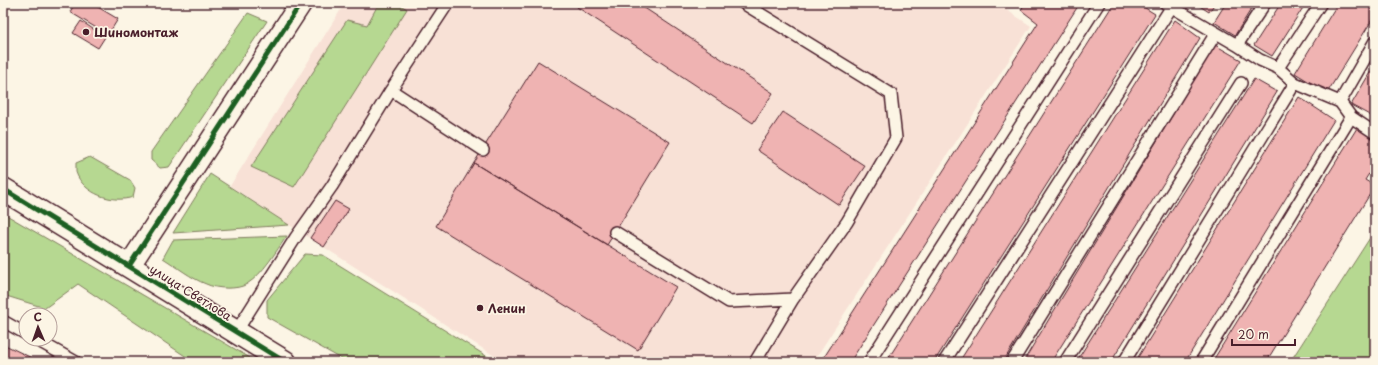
<svg xmlns="http://www.w3.org/2000/svg" width="1378" height="365" font-family="'Playpen Sans',sans-serif">
  <style>
    .built { fill: #f8e1d6 }
    .green { fill: #b6d891; stroke: #807c5e }
    .building { fill: #efb3b2; stroke: #4a1f2b }
    .lines { fill: none; stroke-linecap: round; stroke-linejoin: round }
    .service-casing { stroke: #4a1f2b; stroke-width: 14 }
    .minor-casing { stroke: #4a1f2b; stroke-width: 24 }
    .tertiary-casing { stroke: #4a1f2b; stroke-width: 25 }
    .service { stroke: #fcf5e5; stroke-width: 11 }
    .minor { stroke: #fcf5e5; stroke-width: 21 }
    .tertiary { stroke: #fcf5e5; stroke-width: 22 }
    .cycleway-casing { stroke: #fcf5e5; stroke-width: 8 }
    .cycleway { stroke: #1b5e20; stroke-width: 5 }
    .poi-dot { fill: #4a1f2b; stroke: #fcf5e5; stroke-width: 1.5 }
    .labels { text-anchor: middle; dominant-baseline: central; stroke-width: 3.5; stroke-linejoin: round; paint-order: stroke }
    .poi-label { font-size: 12px; font-weight: bold; fill: #4a1f2b; stroke: #fcf5e5; text-anchor: start }
    .street-label { font-size: 12px; fill: #4a1f2b; stroke: #fcf5e5 }
  </style>
  <rect width="100%" height="100%" fill="#fcf5e5"/>
  <filter id="ink" filterUnits="userSpaceOnUse"><feTurbulence type="fractalNoise" baseFrequency=".025" numOctaves="2"/><feDisplacementMap in="SourceGraphic" scale="8" xChannelSelector="R" yChannelSelector="G"/><feConvolveMatrix kernelMatrix="1 2 1 2 8 2 1 2 1" color-interpolation-filters="sRGB"/></filter>
  <g filter="url(#ink)">
    <path class="built" d="M345 3H996L1031 26 813 362H504L300 232 230 186Z"/>
    <path class="green" d="M379 3H397L407 9 294 187 251 167 347 20 367 25Z
      M248 13 267 21 169 167 160 168 151 160V152Z
      M90 157 130 180 135 188 133 197C113 204 83 194 76 172 76 169 76 166 76 163Z
      M210 174 289 225 173 233Z
      M3 213 257 362H194L78 284 45 308 3 295Z
      M1375 230V362H1290Z
      M287 236C276 251 263 274 247 284 238 290 216 289 206 284 192 279 176 266 163 258L173 240Z
      M305 254 323 255 496 362H347L267 317V300Z"/>
    <path class="building" d="M75 3H91L118 19 108 35 70 12Z
      M579 3H637L773 93 753 123 577 7Z
      M1025 3H1080L850 362H821L1038 23 1021 10Z
      M1114 3H1137L1155 14 934 362H886Z
      M1195 3H1215L1209 12Z
      M1226 3H1255L1235 35 1214 22Z
      M1281 3H1306L1272 56 1254 45Z
      M1338 3H1375V15L1327 93 1295 73Z
      M1175 20 1200 38 1003 362H959Z
      M81 21 105 37 98 48 73 33Z
      M1215 45 1241 60 1051 362H1023Z
      M538 61 670 142 607 245 474 163Z
      M1375 64V118L1351 105Z
      M1254 79 1277 92 1111 362H1076Z
      M1299 97 1334 120 1185 362H1135Z
      M783 112 865 166 839 205 757 150Z
      M1357 128 1375 139V164L1365 180 1375 186 1266 362H1212Z
      M474 163 676 287 638 350 436 226Z
      M335 201 349 209 324 247 310 238Z
      M3 344 40 362H3Z"/>
    <g class="lines">
      <g class="service-casing">
        <path id="service" d="M743 3 891 94 896 138 847 222 793 299 755 362
          M1165 3 1237 45 1260 60 1278 68 1295 83 1340 102 1351 117 1375 133
          M1237 45 1265 3
          M1278 68 1321 3
          M391 90 483 150
          M1340 102 1375 41
          M615 232 729 302 793 299
          M3 321 26 334
          M236 332 296 237 332 186 391 90 448 3
          M35 339 76 362
          M869 362 1099 3
          M944 362 1174 3
          M1012 362 1216 33
          M1065 362 1241 83
          M1124 362 1295 83
          M1201 362 1351 117"/>
      </g>
      <g class="minor-casing">
        <path id="minor" d="M129 266 301 3"/>
      </g>
      <g class="tertiary-casing">
        <path id="tertiary" d="M3 189 285 362"/>
      </g>
      <use href="#service" class="service"/>
      <use href="#minor" class="minor"/>
      <use href="#tertiary" class="tertiary"/>
      <g class="cycleway-casing">
        <path id="cycleway" d="M3 189 285 362
          M129 266 301 3"/>
      </g>
      <use href="#cycleway" class="cycleway"/>
    </g>
  </g>
  <g class="poi-dot">
    <circle cx="86" cy="32" r="4"/>
    <circle cx="480" cy="308" r="4"/>
  </g>
  <g class="labels">
    <g class="poi-label">
      <text x="94" y="32">Шиномонтаж</text>
      <text x="488" y="308">Ленин</text>
    </g>
    <g class="street-label">
      <text transform="translate(191 292) rotate(32)">улица Светлова</text>
    </g>
  </g>
  <rect width="1378" height="365" fill="none" stroke="#fcf5e5" stroke-width="16"/>
  <rect x="8" y="8" width="1362" height="349" fill="none" stroke="#4a1f2b" stroke-width="1.5" filter="url(#ink)"/>
  <g transform="translate(38 327) rotate(358)"><circle r="19" fill="#fcf5e5" stroke="#b59f9b"/>
  <path d="M0-3L7 15L0 10L-7 15Z" fill="#4a1f2b"/>
  <text y="-6" font-size="11" font-weight="bold" text-anchor="middle" fill="#4a1f2b">С</text>
  </g>
  <path d="M1232 339v6h63v-6" fill="none" stroke="#4a1f2b" stroke-width="2"/>
  <text x="1238" y="339" font-size="12" fill="#4a1f2b" stroke="#fcf5e5" stroke-width="3" paint-order="stroke">20 m</text>
</svg>
